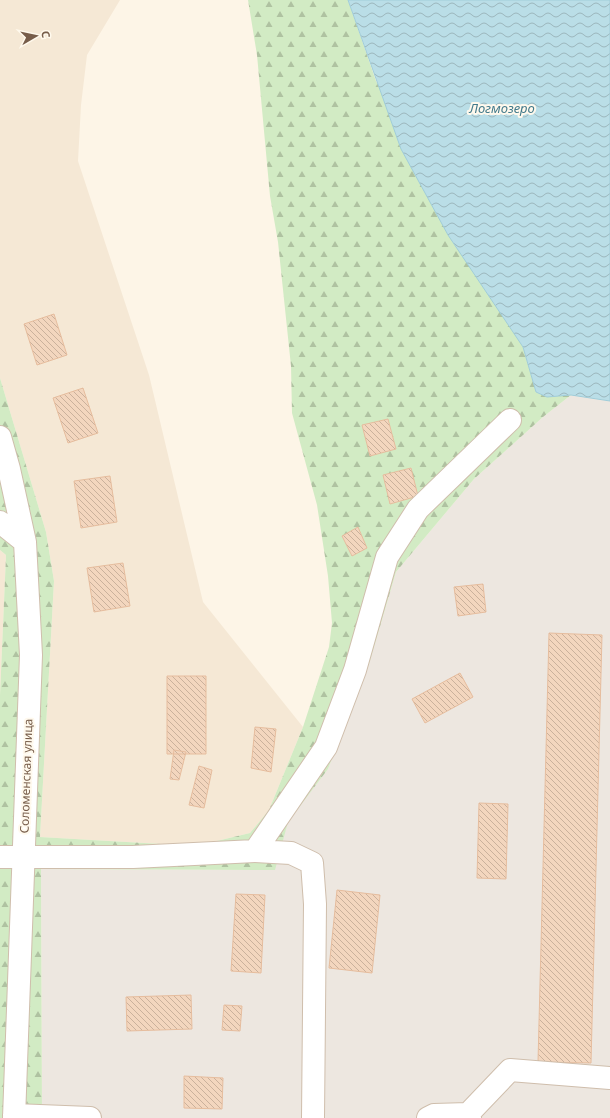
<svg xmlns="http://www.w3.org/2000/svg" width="610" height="1118" font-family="'Noto Sans',sans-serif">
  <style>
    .residential { fill: #f5e8d5 }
    .industrial { fill: #ede7e0 }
    .forest { fill: url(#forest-firs) }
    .water { fill: url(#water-waves); stroke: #a0cdd9 }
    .building { fill: url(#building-back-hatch); stroke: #e6bd9e }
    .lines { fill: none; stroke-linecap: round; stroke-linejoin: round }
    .minor-casing { stroke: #cfbeac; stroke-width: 24 }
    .minor { stroke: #fff; stroke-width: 22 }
    .labels { text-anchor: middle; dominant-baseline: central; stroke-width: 4; stroke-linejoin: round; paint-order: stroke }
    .street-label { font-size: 12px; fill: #775d4a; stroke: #fff9ed }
    .water-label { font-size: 13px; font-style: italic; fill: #437a8b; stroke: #fff9ed }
  </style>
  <defs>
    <pattern id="forest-firs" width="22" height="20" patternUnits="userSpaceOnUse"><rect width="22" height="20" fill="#d2ebc4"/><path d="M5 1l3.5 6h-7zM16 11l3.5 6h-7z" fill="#afc2a1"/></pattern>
    <pattern id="water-waves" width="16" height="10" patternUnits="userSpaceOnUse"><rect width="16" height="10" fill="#badee7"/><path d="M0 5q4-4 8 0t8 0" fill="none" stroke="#9cb7bd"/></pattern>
    <pattern id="building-back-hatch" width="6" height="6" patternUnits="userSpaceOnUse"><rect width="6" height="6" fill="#f3d6be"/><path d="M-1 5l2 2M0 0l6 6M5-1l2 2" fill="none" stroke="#cab19c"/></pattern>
  </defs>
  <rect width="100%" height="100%" fill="#fdf5e7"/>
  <path class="residential" d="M0 0H120L87 55 81 105 78 161 149 375 203 602 303 727 269 810 250 833 196 846 40 837 54 581 46 532 0 378Z
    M0 550 6 555 0 695Z"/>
  <path class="industrial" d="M571 395 610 401V1118H42L41 869 274 870 288 821 328 769 369 664 396 572 474 479 543 417Z"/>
  <path class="forest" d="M248 0H348L376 81 502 313 523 347 536 392 547 397 571 395 543 417 474 479 396 572 369 664 328 769 288 822 275 870 41 869 42 1118H0V695L6 555 0 550V378L46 532 54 581 40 837 196 846 250 833 269 810 303 727 329 647 332 623 328 576 317 505 292 413 291 366 278 242 270 196 257 55Z"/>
  <path class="water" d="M348 0H610V401L571 395 547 397 536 392 523 347 448 235 401 149Z"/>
  <path class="building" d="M54 314 67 355 37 365 24 324Z
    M83 388 98 433 68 443 53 398Z
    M388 419 396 449 370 456 362 425Z
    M411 468 418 496 390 504 383 475Z
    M110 476 117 522 81 528 74 481Z
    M358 527 367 548 352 556 342 536Z
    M123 563 130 606 94 612 87 568Z
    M483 584 486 612 458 616 454 587Z
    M549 633 602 635 591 1063 538 1062Z
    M460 673 473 697 425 723 412 699Z
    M167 676H206V754H167Z
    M255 727 276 729 271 772 251 768Z
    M174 750 186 752 179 780 170 779Z
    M199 766 212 770 204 808 189 805Z
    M479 803 508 804 506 879 477 878Z
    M337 890 380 895 372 973 329 968Z
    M236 894 265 895 261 973 231 971Z
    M191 995 192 1029 127 1031 126 997Z
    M224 1005 242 1006 240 1031 222 1030Z
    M184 1076 223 1078 222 1109 184 1108Z"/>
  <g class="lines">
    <g class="minor-casing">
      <path id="minor" d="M0 437 9 469 25 542 31 655 14 1118
        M0 522 25 542
        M255 851 326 747 355 670 387 557 418 509 510 420
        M0 857H133L255 851 291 853 312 863 315 904 313 1118
        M468 1114 510 1070 610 1078
        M14 1115 90 1118
        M428 1118 434 1115 468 1114 470 1118"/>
    </g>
    <use href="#minor" class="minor"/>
  </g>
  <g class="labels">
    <g class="street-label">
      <text transform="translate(26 776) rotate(-88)">Соломенская улица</text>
    </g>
    <g class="water-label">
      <text x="502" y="108">Логмозеро</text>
    </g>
  </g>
  <g transform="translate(36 36) rotate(81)" stroke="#fff9ed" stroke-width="3" paint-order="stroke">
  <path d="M0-3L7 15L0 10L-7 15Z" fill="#775d4a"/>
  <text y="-6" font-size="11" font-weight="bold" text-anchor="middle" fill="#775d4a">С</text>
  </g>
</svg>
